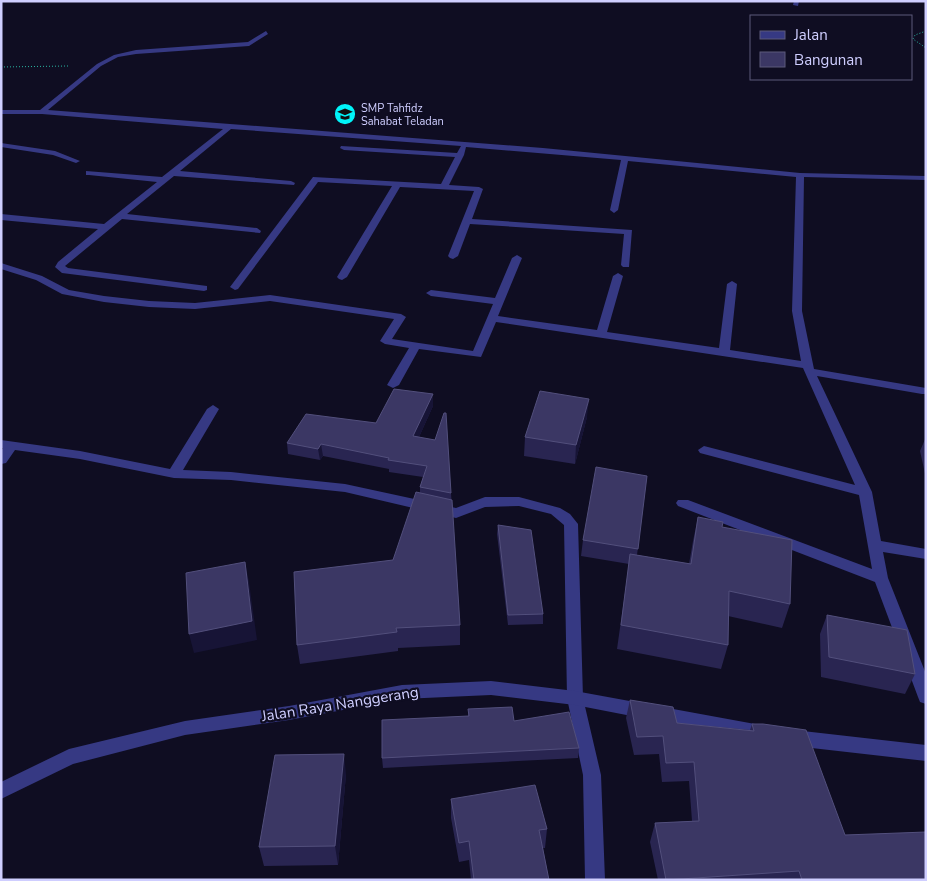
<svg xmlns="http://www.w3.org/2000/svg" width="927" height="881" font-family="'Nunito Sans',sans-serif">
  <style>
    .lines { fill: none; stroke-linecap: round; stroke-linejoin: round }
    .path { stroke: #29b7a3; stroke-width: 1; stroke-dasharray: 1 2; stroke-linecap: butt }
    .minor { fill: #363983; fill-rule: evenodd }
    .tertiary { fill: #363983; fill-rule: evenodd }
    .wall { fill: #292551 }
    .shaded-wall { fill: #171436 }
    .building { fill: #3b3764; stroke: #524f7c }
    .labels { text-anchor: middle; dominant-baseline: central; stroke-width: 4.5; stroke-linejoin: round; paint-order: stroke }
    .far-poi-label { font-size: 11px; fill: #cfceff; stroke: #0f0d22; text-anchor: start }
    .near-street-label { font-size: 15px; fill: #cfceff; stroke: #0f0d22 }
  </style>
  <rect width="100%" height="100%" fill="#0f0d22"/>
  <g class="lines">
    <path class="path" d="M926 31 915 35 913 39 926 48
      M1 67 68 66"/>
    <path class="minor" d="M794 1H799L798 6 793 5Z
      M266 31 268 34 249 46 136 54 118 57 101 66 48 110 543 148 800 173 926 176V180L804 177 802 311 814 369 926 388V394H922L817 376 872 492 881 541 926 549V559L883 552 888 578 926 674V704L920 702 918 697 875 582 678 506 676 503 678 500H688L872 569 859 495 700 453 698 450 704 446 855 485 803 368 496 322 481 357 419 349 399 385 393 388 387 385 409 348 385 344 380 341 394 319 270 301 195 309 149 307 104 302 62 294 36 280 1 269V263L42 276 69 290 104 296 149 301 195 303 270 295 401 314 406 317 392 339 473 351 493 304 431 296 426 293 431 290 495 298 512 258 517 255 522 258 498 316 597 330 613 276 618 273 623 276 607 332 719 348 727 284 732 281 737 284 730 350 801 361 792 311 796 177 628 161 618 210 614 213 610 210 621 160 466 147 464 155 449 185 479 187 483 189 472 219 632 230 629 267H623L621 265 624 234 470 224 458 256 453 259 450 258 448 256 474 191 400 187 347 277 342 280 339 279 337 277 392 186 318 182 238 289 235 290 230 287 313 177 441 184 455 157 344 150 340 148 341 146 457 153 461 146 231 129 180 171 291 181 295 183 294 185 174 176 127 214 257 228 261 231 260 233 122 219 65 266 68 268 207 286V290L204 291 62 273 55 267 58 262 98 229 1 220V214L104 224 157 182 89 175H86V171L162 177 223 129 42 114H1V110H40L97 64 114 55 136 50 248 42Z
      M1 143 55 151 80 161 76 163 53 155 1 147Z
      M213 405 219 409 183 470 231 472 345 484 456 508 485 497H519L560 508 570 514 578 524 583 698 601 775 605 880H585L583 775 567 698 564 525 551 514 519 506 485 507 456 518 345 492 231 480 174 478 80 459 15 450 6 463 1 464V451L3 448H1V440L80 451 170 469 207 409Z"/>
    <path class="tertiary" d="M491 681 575 691 755 724 761 727 764 732 761 737 755 740 575 705 491 695 402 699 289 720 185 735 73 764 1 799V782L69 749 185 721 289 706 402 685Z
      M794 730 926 745V761L794 746 788 743 785 738 788 733Z"/>
  </g>
  <path class="wall" d="M433 394V406L419 437 451 493 460 625V645L398 648V651L300 664 297 645 393 560 420 493V487L423 477 389 472V469L323 456 320 460 288 454 287 443 376 423Z
    M587 417 575 464 524 456 525 437Z
    M926 437V478L920 451Z
    M647 476 637 555 689 564 693 541 698 517 722 527 790 604 782 628 728 616V645L721 669 617 649 629 564 581 556 583 540Z
    M498 525 543 614V624L508 625 497 534Z
    M827 615 915 674 905 694 821 677 820 634Z
    M630 700 677 723 750 730 752 724 845 835 926 880H658L650 842 655 823 692 821 689 781 662 782 659 754 634 755 626 718Z
    M468 709 514 721 579 748 578 758 383 768 382 758 468 716Z
    M346 774 338 865 264 866 259 847Z
    M451 799 547 829 545 848H543L549 880H471L469 860 459 862 451 818Z"/>
  <path class="shaded-wall" d="M433 394V406L414 448 413 436Z
    M589 399 587 417 575 464 576 445Z
    M321 444 323 456 320 460 318 449Z
    M245 562 249 582 257 640 194 653 189 634Z
    M344 754 346 774 338 865 335 846Z"/>
  <path class="building" d="M394 389 433 394 413 436 435 440 444 413H446L451 493 420 487 427 466 388 460 389 458 321 444 318 449 287 443 306 414 376 423Z
    M540 391 589 399 576 445 525 437Z
    M596 467 647 476 638 549 583 540Z
    M416 492 452 500 460 625 396 628 397 632 297 645 294 572 393 560Z
    M698 517 723 522 722 527 792 540 790 604 729 591 728 645 621 625 630 554 691 564Z
    M498 525 531 530 543 614 508 615Z
    M245 562 252 621 189 634 186 573Z
    M827 615 907 630 915 674 829 657Z
    M630 700 673 707 677 723 754 731 752 724H763L806 730 845 835 926 832V880H802L799 871 666 880 655 823 699 821 694 762 666 763 663 736 637 737Z
    M512 707 514 721 569 712 579 748 382 758V720L469 716 468 709Z
    M344 754 335 846 259 847 275 755Z
    M535 785 547 829 539 830 549 880H474L469 841 459 843 451 799Z"/>
  <defs>
    <g id="school-disc" transform="scale(1.125)"><circle r="9.5" fill="#00f4f9" stroke="#0f0d22"/><path d="M0-5L7-2L0 1L-7-2ZM-4 1L0 2.5L4 1V4Q0 6-4 4Z" fill="#111"/></g>
  </defs>
  <g fill-rule="evenodd">
    <use href="#school-disc" x="345" y="114"/>
  </g>
  <g class="labels">
    <g class="far-poi-label">
      <text x="361" y="108">SMP Tahfidz<tspan x="361" dy="13">Sahabat Teladan</tspan></text>
    </g>
    <g class="near-street-label">
      <text transform="translate(340 704) rotate(-9)">Jalan Raya Nanggerang</text>
    </g>
  </g>
  <rect width="927" height="881" fill="none" stroke="#cfceff" stroke-width="5"/>
  <rect x="750" y="15" width="162" height="65" fill="#0f0d22" stroke="#5c5a7a"/>
  <rect x="760" y="31" width="25" height="8" fill="#363983" stroke="#5c5a7a"/>
  <text x="794" y="40" font-size="15" fill="#cfceff">Jalan</text>
  <rect x="760" y="52" width="25" height="15" fill="#3b3764" stroke="#5c5a7a"/>
  <text x="794" y="65" font-size="15" fill="#cfceff">Bangunan</text>
</svg>
